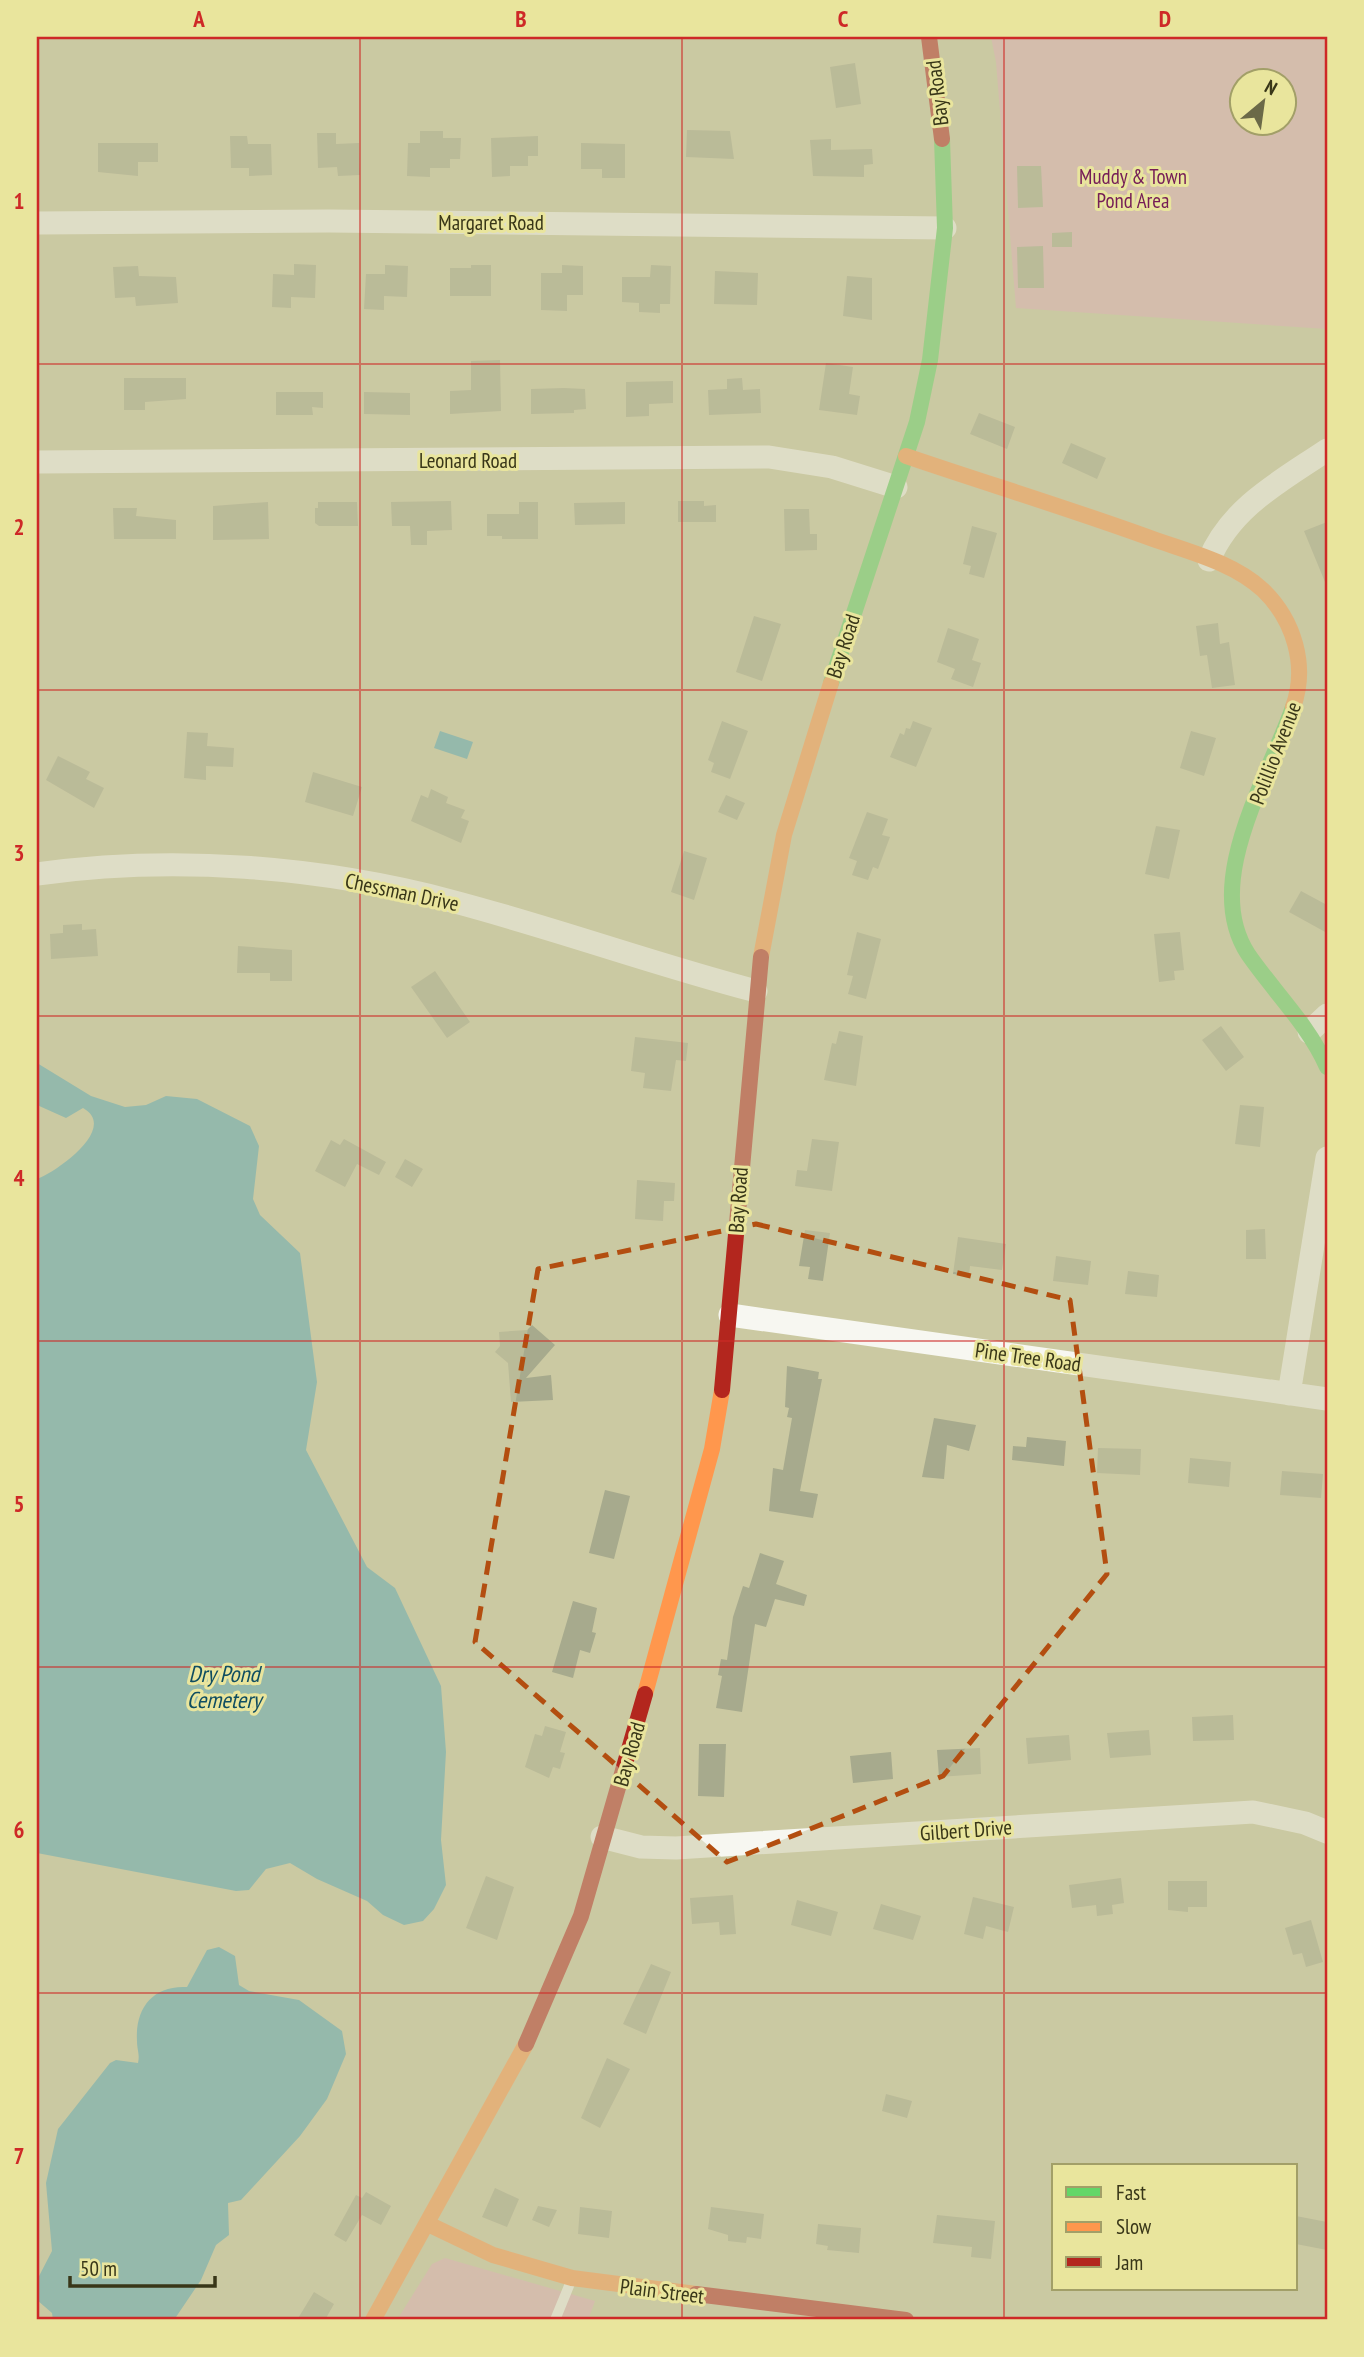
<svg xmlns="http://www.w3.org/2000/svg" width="1364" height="2357" font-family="'PT Sans Narrow',sans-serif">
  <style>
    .green { fill: #dfb0b9; fill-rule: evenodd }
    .water { fill: #55a7b6 }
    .building { fill: #a7aa8d }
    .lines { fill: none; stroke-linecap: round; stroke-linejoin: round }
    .lane { stroke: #f7f7f1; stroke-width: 10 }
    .street { stroke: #f7f7f1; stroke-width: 23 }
    .fast { stroke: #63d668; stroke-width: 16 }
    .slow { stroke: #ff974d; stroke-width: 16 }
    .jam { stroke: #b3261e; stroke-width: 16 }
    .marked { fill: none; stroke: #b34e10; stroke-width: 5; stroke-dasharray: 14 9; stroke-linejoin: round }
    .grid { fill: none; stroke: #ce2927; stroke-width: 2; stroke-opacity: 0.55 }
    .labels { text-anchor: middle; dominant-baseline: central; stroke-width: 6; stroke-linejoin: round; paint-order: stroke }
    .street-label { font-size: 21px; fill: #383618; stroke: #e9e59d }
    .park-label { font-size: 21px; fill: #751d57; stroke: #e9e59d }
    .water-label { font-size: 23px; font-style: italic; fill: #0f4d61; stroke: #e9e59d }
    .neatline { fill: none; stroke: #ce2927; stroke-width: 2.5 }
    .grid-label { font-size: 23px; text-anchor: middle; font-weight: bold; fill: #ce2927 }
  </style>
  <rect width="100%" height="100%" fill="#cbc9a2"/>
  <path class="green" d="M991 37H1327V329L1016 308 996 62ZM1242 80H1284V122H1242Z
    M445 2258 595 2301 588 2320H397L432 2264Z"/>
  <path class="water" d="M440 731 473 742 467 759 434 748Z
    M37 1063 91 1096 125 1107 146 1105 166 1096 197 1099 250 1126 259 1146 253 1199 260 1215 300 1253 317 1382 306 1450 367 1567 395 1588 441 1686 446 1752 441 1840 446 1885 434 1909 423 1921 404 1925 383 1915 367 1901 317 1879 290 1863 266 1869 249 1890 236 1891 37 1853V1179C56 1172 119 1128 83 1108L66 1118 37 1105Z
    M219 1947 235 1956 239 1985 249 1991 299 2000 342 2031 346 2054 327 2099 300 2136 241 2200 228 2203 229 2235 216 2245 201 2280 174 2320H53L52 2313 37 2300V2280L52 2251 46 2183 58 2129 110 2063 116 2060 138 2063C140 2054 137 2050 137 2041 135 2008 153 1985 187 1987L207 1950Z"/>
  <path class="building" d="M855 63 861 104 836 108 830 67Z
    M687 130 730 131 734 159 686 157Z
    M420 131H443V138H461L460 159H450V168H430V177L407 176 408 143H420Z
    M317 133H336V144L359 143 360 175 338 176 337 167 318 168Z
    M230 136H247L248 144H271L272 175 249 176V168H231Z
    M538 136V156H528V166H510V176L492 177 491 138Z
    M831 139V150L872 149 873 164 864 165V177L813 176 810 140Z
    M98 143H158V162H138V176L98 172Z
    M581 143 625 144V178H602V169H581Z
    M1017 166H1041L1043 207 1018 208Z
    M1072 232V247H1052V233Z
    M1043 246 1044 288H1018L1017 247Z
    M294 264 316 265 315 298 291 297V308L272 307 273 274 294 275Z
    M385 265 408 266 407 297 384 296V310L364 309 366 274H385Z
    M471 265H491V296H450V268H471Z
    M562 265 583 266V295H567V311L541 310V273H562Z
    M651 265 671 266 670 304H660V313L639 312V303L622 302V277H650Z
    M138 266 139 276 176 277 178 303 136 306 135 297 115 298 113 267Z
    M715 271 758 273 757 305 714 304Z
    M847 276 872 278V320L843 316Z
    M500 360 501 411 450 414V391L471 390V361Z
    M826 363 853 367 849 394 860 396 857 415 819 410Z
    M124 378H186V399L145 402V410H124Z
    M742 378 743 390 760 389 761 413 709 415 708 390 727 389V379Z
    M673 381V403L649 404V416L626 417V382Z
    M564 388 585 389 586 409 574 410V413L531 414V389Z
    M276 392H323V408L312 407 313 415H276Z
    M364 392 410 393V415L364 414Z
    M979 413 1015 427 1007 449 970 434Z
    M1071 443 1106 458 1097 479 1062 463Z
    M451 501 452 530 427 531V545H411L410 526H392L391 502Z
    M678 501H704V506L716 505V522H678Z
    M268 502 269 539 213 540V506Z
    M318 502H357L358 526H319L315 523V508H318Z
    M519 502H538V539H502V536H487V514H519Z
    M625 502V524L575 525 574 503Z
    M113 508H137L136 516 176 520V539H114Z
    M784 509H809L810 534H817V550L785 551Z
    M1327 522V582H1325L1304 531Z
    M972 526 997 533 984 578 969 574 971 566 963 564Z
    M754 616 781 624 762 681 736 672Z
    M1218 623 1220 644 1229 642 1235 685 1212 688 1207 655 1200 656 1196 626Z
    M948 628 979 639 972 660 981 663 973 687 951 679 955 669 937 662Z
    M722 721 748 731 730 779 711 772 714 763 708 760Z
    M913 721 932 728 916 767 890 757 900 733 904 735 906 728 910 729Z
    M1191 731 1216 738 1204 776 1180 768Z
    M187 732 208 733 207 746 234 748 233 767 206 766V780L184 778Z
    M58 756 90 772 86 779 104 788 94 808 46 780Z
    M313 772 362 787 353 816 305 802Z
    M431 789 448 797 446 803 465 810 461 818 469 821 461 843 411 821 421 795 428 798Z
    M726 795 745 803 737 820 718 812Z
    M867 812 888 819 882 835 890 837 878 869 873 867 868 880 852 875 857 861 849 858Z
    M1156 826 1180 830 1169 879 1145 874Z
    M684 851 707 858 694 900 671 892Z
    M1301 891 1327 905V933L1289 912Z
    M82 924V930L96 929 98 956 51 959 50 934 63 933V925Z
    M857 932 881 939 866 999 848 994 853 976 847 975Z
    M1180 932 1184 970 1174 971 1175 980 1159 982 1154 934Z
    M238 946 292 950V981H270V973H237Z
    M435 971 470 1022 447 1038 411 987Z
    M1221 1026 1244 1057 1226 1071 1202 1040Z
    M839 1031 863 1036 856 1086 824 1080 832 1043 836 1044Z
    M635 1037 688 1043 686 1061 676 1060 671 1091 643 1088 645 1073 631 1071Z
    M1240 1105 1264 1107 1260 1147 1235 1144Z
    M344 1139 386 1162 379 1175 357 1164 345 1187 315 1171 331 1140 340 1145Z
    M812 1139 839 1142 832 1191 795 1186 797 1170 807 1171Z
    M405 1159 423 1169 412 1187 395 1177Z
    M637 1180 675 1183 674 1201H664L663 1221 635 1219Z
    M1265 1229 1266 1259H1246V1230Z
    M805 1230 830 1233 823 1281 808 1279 810 1267 799 1266Z
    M958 1237 1006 1244 1002 1270 970 1266 969 1276 953 1274Z
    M1056 1256 1091 1261 1088 1285 1053 1281Z
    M1128 1271 1159 1275 1157 1297 1125 1294Z
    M532 1325 555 1345 526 1378 551 1375 553 1400 511 1402 508 1363 495 1352 500 1346 499 1332 527 1330Z
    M787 1366 819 1372 818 1379H822L800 1491 818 1494 813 1518 769 1511 773 1468 783 1470 792 1418 787 1417 789 1408 785 1407Z
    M934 1418 976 1425 969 1451 947 1445 944 1479 922 1477Z
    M1027 1437 1066 1441 1064 1466 1012 1460 1013 1446 1026 1447Z
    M1098 1448 1141 1449 1140 1475 1097 1473Z
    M1190 1458 1231 1462 1229 1487 1188 1483Z
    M1282 1471 1323 1474 1321 1498 1280 1495Z
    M605 1490 630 1496 614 1559 589 1553Z
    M760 1553 784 1561 776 1584 807 1595 804 1606 775 1599 766 1627 755 1624 742 1712 716 1708 722 1676 718 1675 721 1659 727 1660 733 1617 743 1586 749 1588Z
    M573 1601 597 1608 592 1632 596 1633 590 1653 580 1650 573 1678 552 1672Z
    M1233 1715 1234 1740 1193 1741 1192 1717Z
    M545 1726 566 1732 560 1752 565 1753 560 1769 553 1767 549 1778 525 1767 535 1734 542 1736Z
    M1149 1730 1151 1755 1110 1758 1107 1733Z
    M1069 1735 1071 1760 1028 1764 1026 1738Z
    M699 1744H726L724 1797 698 1796Z
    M980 1748 981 1774 939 1777 937 1750Z
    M891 1752 893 1779 853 1783 850 1756Z
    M486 1876 514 1887 497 1940 466 1928Z
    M1121 1878 1124 1903 1112 1905 1113 1914 1097 1916 1096 1905 1072 1908 1069 1885Z
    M1168 1881H1207V1907H1188V1912L1168 1910Z
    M733 1895 736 1934 720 1935 719 1922 692 1924 690 1898Z
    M973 1897 1014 1907 1008 1932 986 1926 983 1939 964 1934Z
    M797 1900 838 1912 831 1936 791 1925Z
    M881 1904 921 1916 913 1940 873 1929Z
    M1311 1920 1323 1962 1306 1967 1302 1953 1293 1955 1285 1928Z
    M651 1964 671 1972 646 2034 623 2024Z
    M607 2058 630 2069 600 2128 581 2118Z
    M886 2094 912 2101 907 2118 882 2111Z
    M495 2188 519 2199 507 2227 482 2217Z
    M366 2192 391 2206 381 2225 362 2215 346 2242 334 2235 356 2195 362 2198Z
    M538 2206 557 2210 549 2227 532 2220Z
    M580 2207 612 2211 609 2238 578 2234Z
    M711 2207 764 2214 761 2239 747 2237 746 2243 728 2241V2235L708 2229Z
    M937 2215 995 2221 991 2259 971 2257 972 2247 933 2243Z
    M1296 2216 1327 2222V2250L1296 2244Z
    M818 2224 861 2228 859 2253 827 2250 828 2246 816 2244Z
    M314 2292 334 2304 325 2320H297Z"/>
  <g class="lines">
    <path class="lane" d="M555 2320 571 2281"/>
    <path class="street" d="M37 223 329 221 945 228
      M37 462 769 457 832 467 896 487
      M1209 560C1231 507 1281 481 1327 450
      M37 874C173 855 318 866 451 901 554 928 653 964 756 991
      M1309 1032 1327 1015
      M730 1315 1327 1399
      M1289 1394 1327 1158
      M602 1837 641 1847 676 1848 1253 1812 1305 1823 1327 1832"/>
    <path class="fast" d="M831 683 917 422 930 360 945 228 942 139
      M1293 707C1269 777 1201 882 1248 954 1274 992 1308 1024 1327 1067"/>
    <path class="slow" d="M906 456C988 484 1071 509 1153 539 1190 552 1234 563 1263 590 1294 620 1308 666 1293 707
      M761 957 784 835 831 683
      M645 1694 712 1449 722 1390
      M428 2224 493 2255 572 2278 696 2294
      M373 2320 526 2044"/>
    <path class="jam" d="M929 37 942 139
      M722 1390 761 957
      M526 2044 581 1916 645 1694
      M696 2294 906 2320"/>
  </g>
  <path d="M0 0H1364V2357H0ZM756 1224 1070 1300 1107 1574 943 1776 727 1862 475 1642 538 1269Z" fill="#cbc9a2" fill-opacity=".55" fill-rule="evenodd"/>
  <path class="marked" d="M756 1224 1070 1300 1107 1574 943 1776 727 1862 475 1642 538 1269Z"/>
  <path class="grid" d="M360 37V2320M682 37V2320M1004 37V2320M37 364H1327M37 690H1327M37 1016H1327M37 1341H1327M37 1667H1327M37 1993H1327"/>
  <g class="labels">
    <g class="street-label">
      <text transform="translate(937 93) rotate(-97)">Bay Road</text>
      <text x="491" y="222">Margaret Road</text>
      <text x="468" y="460">Leonard Road</text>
      <text transform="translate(843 646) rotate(-72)">Bay Road</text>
      <text transform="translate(1275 753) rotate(-69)">Polillio Avenue</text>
      <text transform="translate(402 892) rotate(12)">Chessman Drive</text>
      <text transform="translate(738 1200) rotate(-86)">Bay Road</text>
      <text transform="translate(1028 1357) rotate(8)">Pine Tree Road</text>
      <text transform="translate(629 1754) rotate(-74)">Bay Road</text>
      <text transform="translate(966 1830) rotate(-4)">Gilbert Drive</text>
      <text transform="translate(662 2291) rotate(7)">Plain Street</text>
    </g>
    <g class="park-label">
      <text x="1133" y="176">Muddy &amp; Town<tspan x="1133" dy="24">Pond Area</tspan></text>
    </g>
    <g class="water-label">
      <text x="224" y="1673">Dry Pond<tspan x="224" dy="26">Cemetery</tspan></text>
    </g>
  </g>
  <rect width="1364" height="2357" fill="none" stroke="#e9e59d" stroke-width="77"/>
  <rect x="1052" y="2164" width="245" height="126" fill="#e9e59d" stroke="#a29f68" stroke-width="2"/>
  <rect x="1066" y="2187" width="35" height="10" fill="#63d668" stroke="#a29f68" stroke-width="2"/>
  <text x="1116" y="2200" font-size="21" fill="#383618">Fast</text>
  <rect x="1066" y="2222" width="35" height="10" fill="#ff974d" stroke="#a29f68" stroke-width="2"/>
  <text x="1116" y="2234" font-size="21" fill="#383618">Slow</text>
  <rect x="1066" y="2257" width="35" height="10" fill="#b3261e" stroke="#a29f68" stroke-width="2"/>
  <text x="1116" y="2270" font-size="21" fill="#383618">Jam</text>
  <g transform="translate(1263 102) rotate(29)"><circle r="33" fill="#e9e59d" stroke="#a29f68" stroke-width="2"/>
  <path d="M0-5L12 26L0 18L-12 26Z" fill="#6b6948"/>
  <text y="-10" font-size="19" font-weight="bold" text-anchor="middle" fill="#383618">N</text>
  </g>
  <path d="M70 2276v10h145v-10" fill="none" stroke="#383618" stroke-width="3.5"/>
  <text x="80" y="2276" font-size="21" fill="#383618" stroke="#e9e59d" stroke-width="5" paint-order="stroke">50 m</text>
  <rect x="38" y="38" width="1288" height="2280" class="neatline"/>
  <g class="grid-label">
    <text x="199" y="27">A</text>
    <text x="521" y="27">B</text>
    <text x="843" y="27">C</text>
    <text x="1165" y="27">D</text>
    <text x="19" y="209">1</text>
    <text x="19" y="535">2</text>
    <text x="19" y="861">3</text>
    <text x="19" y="1186">4</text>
    <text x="19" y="1512">5</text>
    <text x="19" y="1838">6</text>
    <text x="19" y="2164">7</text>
  </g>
</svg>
